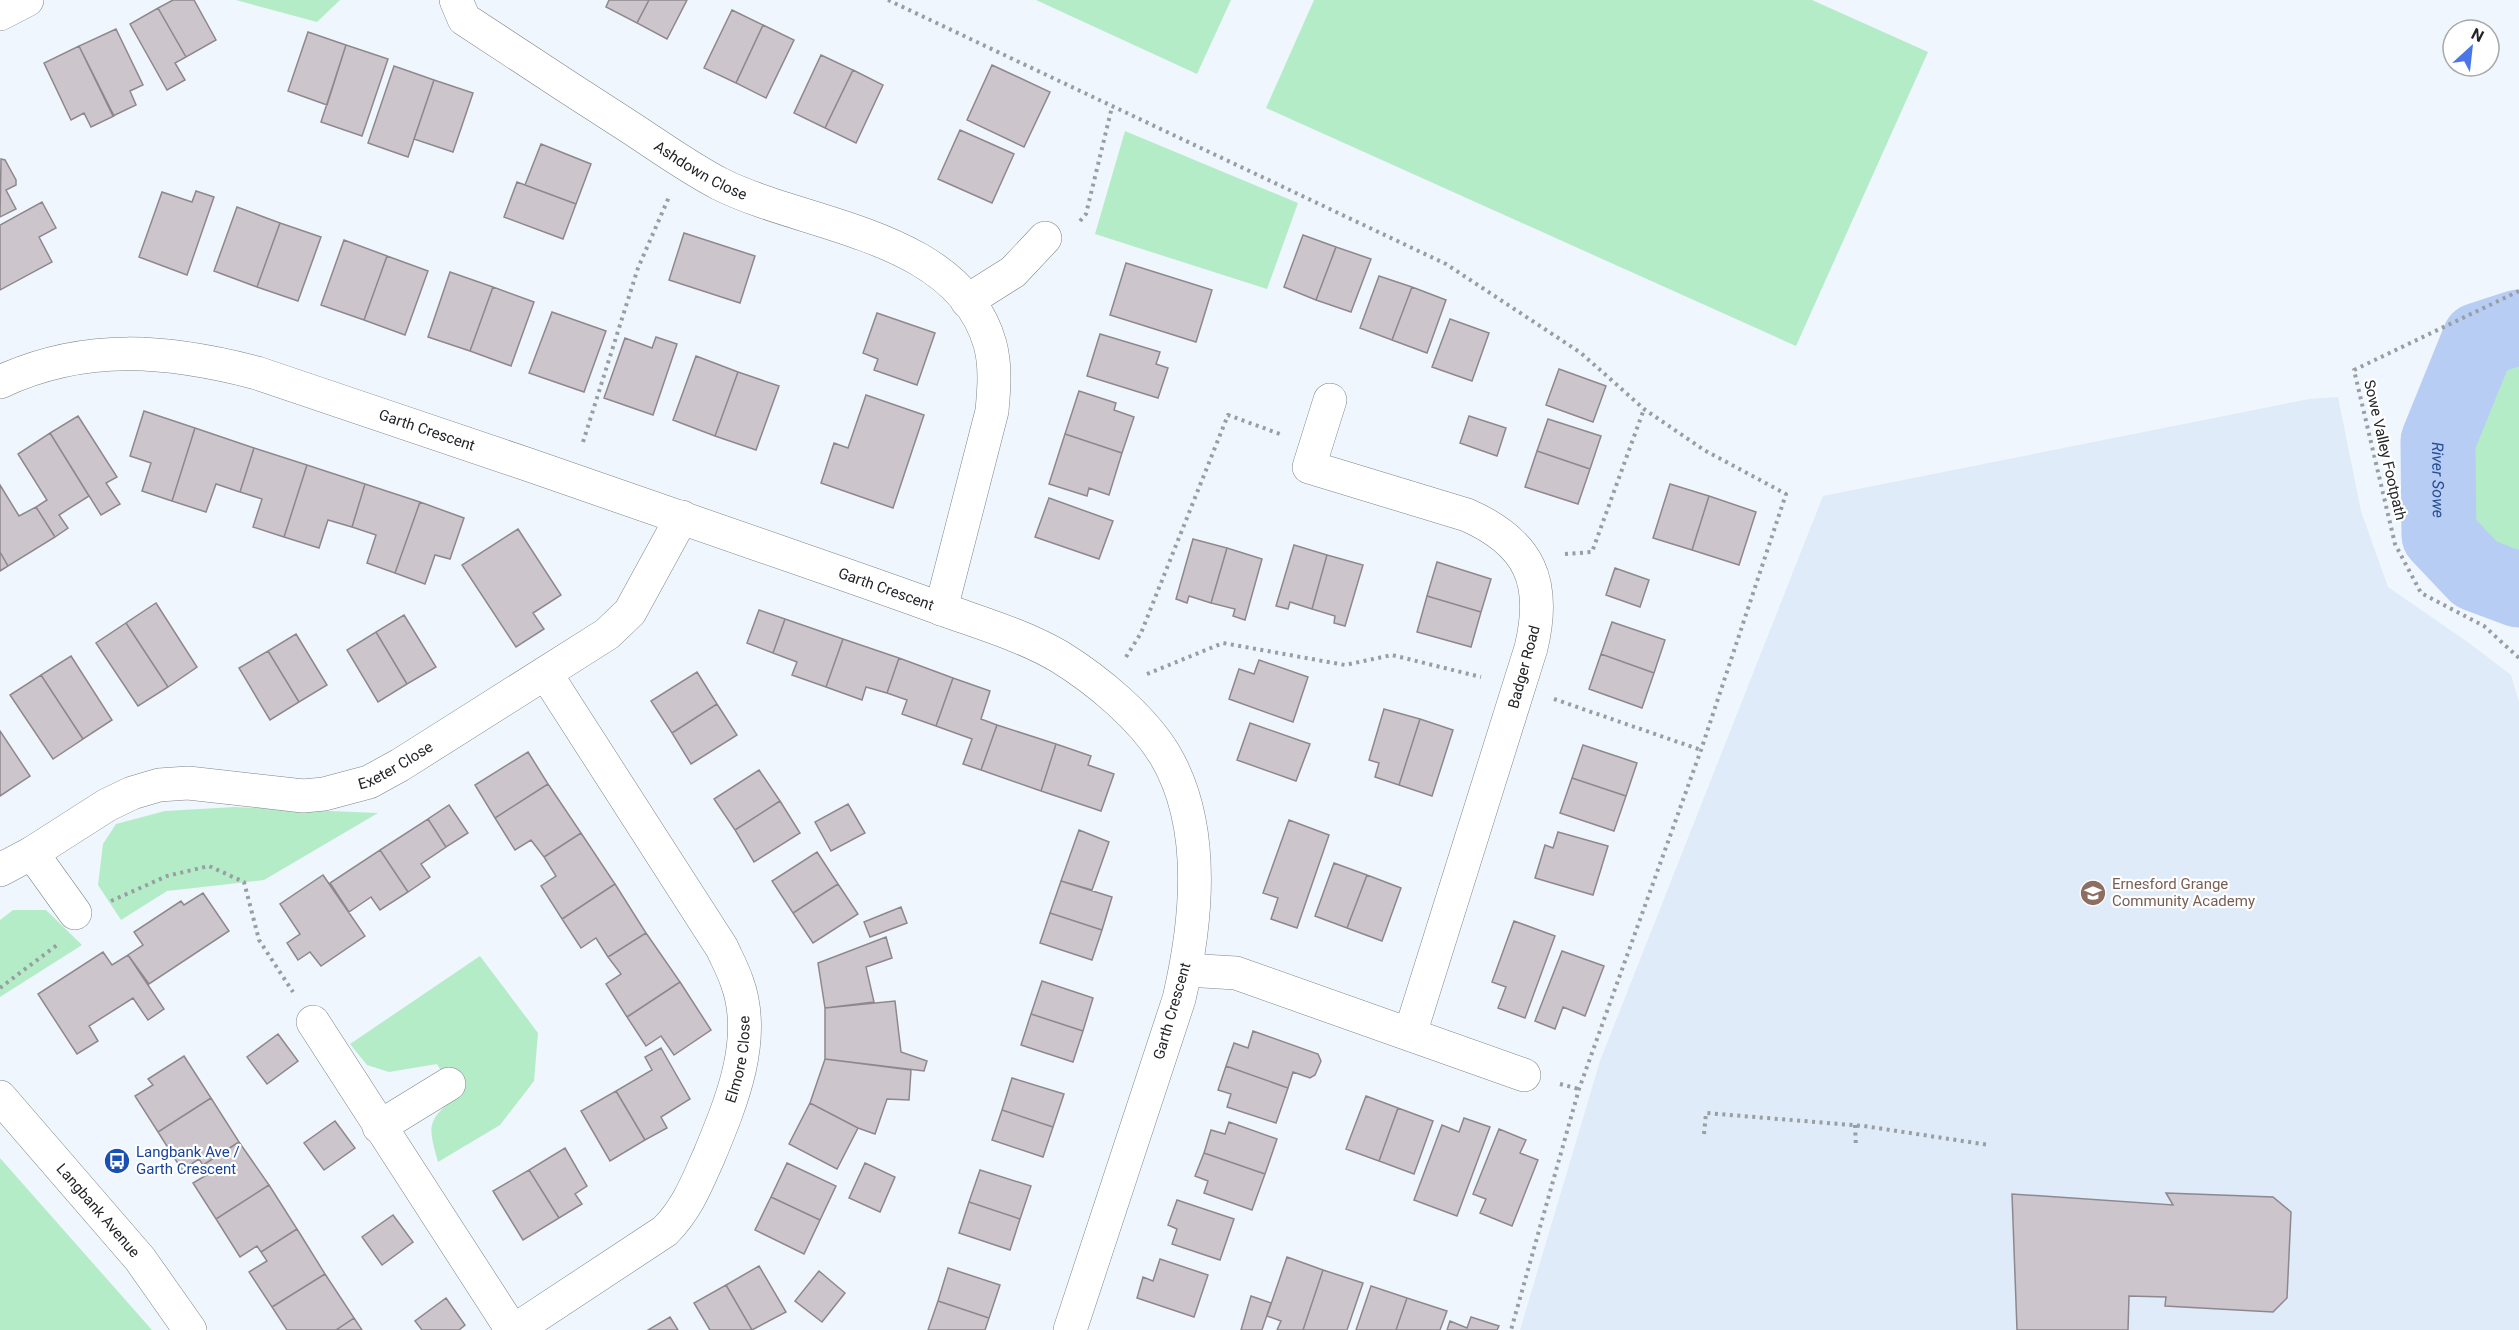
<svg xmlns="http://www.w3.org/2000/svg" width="2519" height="1330" font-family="Roboto,sans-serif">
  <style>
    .built { fill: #dfebf8 }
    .green { fill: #b5ecc8 }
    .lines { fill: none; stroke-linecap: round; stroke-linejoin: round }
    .river { stroke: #b8cdf3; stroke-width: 75 }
    .building { fill: #ccc5cc; stroke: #8e888e; stroke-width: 1.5 }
    .street-casing { stroke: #7f858b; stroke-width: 34 }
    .secondary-casing { stroke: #7f858b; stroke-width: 34 }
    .path { stroke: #999ea3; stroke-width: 4; stroke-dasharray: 3 4.5; stroke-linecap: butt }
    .street { stroke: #fff; stroke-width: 33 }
    .secondary { stroke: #fff; stroke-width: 33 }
    .labels { text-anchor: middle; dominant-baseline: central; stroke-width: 4.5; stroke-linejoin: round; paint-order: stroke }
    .street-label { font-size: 15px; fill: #232528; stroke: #fff }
    .education-label { font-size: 15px; fill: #785e54; stroke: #fff; text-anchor: start }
    .transit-label { font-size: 15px; fill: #164399; stroke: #fff; text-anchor: start }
    .water-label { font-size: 16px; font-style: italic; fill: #274c93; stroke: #fff }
  </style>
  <rect width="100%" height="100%" fill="#eff6fd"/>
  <path class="built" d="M2338 397 2361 511 2388 587 2469 643 2511 675 2519 702V1330H1520L1600 1061 1823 496 2309 399Z"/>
  <path class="green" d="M236 0H340L317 22Z
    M1036 0H1231L1197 74Z
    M1314 0H1812L1928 52 1796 346 1266 108Z
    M1125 131 1298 203 1267 289 1095 234Z
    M2519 327V590L2476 574 2439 535 2438 441 2479 340Z
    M235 807 378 813 264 880 167 891 121 920 98 885 103 844 116 824 165 811Z
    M13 910H46L82 945 0 997V920Z
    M480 956 538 1033 534 1081 500 1125 438 1162C428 1126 426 1120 457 1097L437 1064 389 1072 367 1065 350 1044Z
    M0 1158 152 1330H0Z"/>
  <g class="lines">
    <path class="river" id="s1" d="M2519 327 2479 340 2438 441 2439 535 2476 574 2519 590"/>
  </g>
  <path class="building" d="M173 0H194L216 40 186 57 158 8Z
    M609 0H649L637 23 606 7Z
    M649 0H687L667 39 637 23Z
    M158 8 186 57 175 63 185 80 167 90 130 24Z
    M732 10 763 25 736 83 704 68Z
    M763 25 794 40 766 98 736 83Z
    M116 29 143 85 130 91 136 105 113 116 79 46Z
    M308 32 346 45 327 105 288 91Z
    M346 45 388 59 362 136 321 122Z
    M79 46 114 116 91 127 84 113 71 120 44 63Z
    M821 55 853 70 825 128 794 113Z
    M992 65 1050 92 1024 147 967 120Z
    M394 66 434 80 408 157 368 143Z
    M853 70 883 85 856 143 825 128Z
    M434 80 473 93 453 152 414 139Z
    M960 130 1014 154 992 203 938 179Z
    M541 144 591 164 576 204 525 185Z
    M1 159 5 160 16 180V185L6 190 16 209 0 217Z
    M517 182 576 204 563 239 504 217Z
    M196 191 214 197 187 275 139 257 162 192 192 202Z
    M42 202 56 228 39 237 52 262 0 290V225Z
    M237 207 280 223 257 287 214 271Z
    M280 223 321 237 298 301 257 287Z
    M684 233 755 256 740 303 669 280Z
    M1303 235 1336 247 1316 300 1284 287Z
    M344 240 387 256 364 320 321 305Z
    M1336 247 1371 259 1351 312 1316 300Z
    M387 256 428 271 405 335 364 320Z
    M1126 263 1212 290 1196 342 1110 315Z
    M450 272 493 287 470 351 428 337Z
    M1379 276 1412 287 1392 340 1360 328Z
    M493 287 534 302 511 366 470 351Z
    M1412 287 1446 300 1427 353 1392 340Z
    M552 312 606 331 584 392 529 373Z
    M877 313 935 333 917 385 874 370 878 359 863 353Z
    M1450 319 1489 333 1472 381 1432 367Z
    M1100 334 1160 352 1156 364 1168 368 1158 398 1087 376Z
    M656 337 677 344 653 415 604 398 625 338 652 348Z
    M696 356 738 372 715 436 673 420Z
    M1559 369 1606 386 1593 422 1546 405Z
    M738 372 779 386 756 450 715 436Z
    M1079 391 1116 403 1114 410 1134 417 1122 453 1065 434Z
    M866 395 924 415 893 508 821 483 834 443 848 448Z
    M144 411 195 428 172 501 142 491 151 463 130 456Z
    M78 416 117 477 106 483 120 504 101 515 50 433Z
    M1469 416 1506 428 1497 456 1460 443Z
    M1548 419 1601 436 1590 469 1537 451Z
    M195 428 254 448 240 492 216 484 206 512 172 501Z
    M50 433 89 496 59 515 68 528 55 537 36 507 47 500 18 454Z
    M1065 434 1122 453 1109 495 1089 488 1087 496 1049 484Z
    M254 448 307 465 284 537 253 527 262 499 240 492Z
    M1537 451 1590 469 1578 504 1525 487Z
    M307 465 365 484 352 527 328 520 319 548 284 537Z
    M365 484 420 502 395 573 367 563 376 535 352 527Z
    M1670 484 1709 496 1692 550 1653 538Z
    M0 485 19 516 36 507 55 537 8 566 0 552Z
    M1709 496 1756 512 1739 565 1692 550Z
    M1049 498 1113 521 1099 559 1035 537Z
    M420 502 464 518 450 559 435 555 425 584 395 573Z
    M518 529 561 595 533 613 544 629 516 647 462 565Z
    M1193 539 1227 548 1211 603 1189 596 1187 603 1176 599Z
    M1294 545 1327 555 1312 609 1290 602 1288 609 1276 606Z
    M1227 548 1262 559 1245 620 1233 616 1235 609 1211 603Z
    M0 552 8 566 0 571Z
    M1327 555 1363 565 1345 626 1334 623 1335 616 1312 609Z
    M1437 562 1491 579 1481 612 1427 596Z
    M1615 568 1649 580 1640 607 1606 595Z
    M1427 596 1481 612 1471 647 1417 632Z
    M156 603 197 667 168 687 126 623Z
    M759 610 785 619 773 653 747 643Z
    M404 615 436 667 407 684 376 632Z
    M785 619 843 639 826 687 792 675 797 662 773 653Z
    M1612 622 1665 640 1654 673 1601 654Z
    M126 623 168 687 138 706 96 643Z
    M376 632 407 684 378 702 347 650Z
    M296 634 327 685 299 702 268 651Z
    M843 639 899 658 887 693 866 687 862 700 826 687Z
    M268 651 299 702 270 720 239 668Z
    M1601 654 1654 673 1642 708 1589 689Z
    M71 656 112 720 83 739 41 675Z
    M899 658 953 678 936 726 902 714 907 700 887 693Z
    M1259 660 1308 677 1293 722 1229 699 1239 669 1254 674Z
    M697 672 717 704 672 733 651 701Z
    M41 675 83 739 53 759 10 695Z
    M953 678 990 691 981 719 997 725 981 770 963 764 972 739 936 726Z
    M717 704 737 735 691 764 672 733Z
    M1384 709 1420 719 1399 785 1375 777 1379 763 1369 760Z
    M1420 719 1453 730 1432 796 1399 785Z
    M1250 723 1310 744 1296 781 1237 760Z
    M997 725 1056 744 1041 791 981 770Z
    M0 731 30 776 0 796Z
    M1056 744 1091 756 1088 765 1114 774 1101 811 1041 791Z
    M1583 745 1637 763 1626 796 1572 778Z
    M528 752 548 784 495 818 475 785Z
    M759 770 780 801 735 830 714 799Z
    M1572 778 1626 796 1614 831 1560 813Z
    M548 784 581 833 544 857 531 840 515 850 495 818Z
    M780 801 800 833 754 862 735 830Z
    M848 804 865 833 831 851 815 822Z
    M449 805 468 833 446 847 428 819Z
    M428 819 446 847 421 864 430 877 408 892 380 850Z
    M1289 820 1329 835 1297 928 1271 919 1278 898 1263 893Z
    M1079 830 1109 842 1092 890 1061 881Z
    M1558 832 1608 846 1593 895 1535 878 1545 845 1553 848Z
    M581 833 615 884 562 919 541 886 556 876 544 857Z
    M380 850 408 892 380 910 371 897 349 912 330 883Z
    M817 852 838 884 793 913 772 881Z
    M1334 863 1367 875 1347 928 1315 916Z
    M323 875 365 936 321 966 310 952 298 960 287 943 300 934 280 904Z
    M1367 875 1401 888 1382 941 1347 928Z
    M1061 881 1112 897 1102 930 1050 913Z
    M615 884 646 933 608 957 596 938 581 948 562 919Z
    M838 884 858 914 813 943 793 913Z
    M203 893 229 931 149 984 128 955 143 945 134 932 181 901 184 905Z
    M901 907 907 923 870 937 864 922Z
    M1050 913 1102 930 1092 960 1040 943Z
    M1514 921 1555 936 1525 1018 1498 1008 1506 987 1492 982Z
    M646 933 680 982 627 1017 606 984 621 974 608 957Z
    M886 937 892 958 866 967 874 1002 825 1008 818 963Z
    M1562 951 1604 966 1585 1016 1563 1007 1555 1029 1535 1021Z
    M103 952 112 965 128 955 164 1009 148 1020 133 998 89 1026 98 1041 77 1054 38 994Z
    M1042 981 1093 998 1083 1031 1031 1014Z
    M680 982 711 1030 674 1055 661 1036 646 1046 627 1017Z
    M895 1001 901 1052 927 1061 924 1071 825 1059V1008Z
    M1031 1014 1083 1031 1073 1062 1021 1045Z
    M1253 1031 1318 1054 1321 1061 1315 1075 1310 1078 1293 1072 1288 1088 1226 1066 1234 1043 1248 1048Z
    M278 1034 298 1061 267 1084 247 1057Z
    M661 1048 690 1099 661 1117 667 1128 645 1140 616 1091 652 1070 645 1057Z
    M184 1056 211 1098 158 1132 135 1096 153 1085 148 1079Z
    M825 1059 911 1070 909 1100 887 1099 875 1134 858 1128 810 1103Z
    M1226 1066 1288 1088 1276 1123 1227 1107 1231 1094 1218 1090Z
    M1012 1078 1064 1094 1053 1127 1002 1110Z
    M616 1091 645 1140 610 1161 581 1111Z
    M1366 1096 1398 1108 1379 1161 1346 1149Z
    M211 1098 239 1142 203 1165 199 1159 182 1170 158 1132Z
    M810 1103 858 1128 837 1169 789 1144Z
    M1398 1108 1433 1121 1414 1174 1379 1161Z
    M1002 1110 1053 1127 1043 1157 992 1140Z
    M1464 1118 1490 1127 1457 1216 1414 1200 1442 1125 1459 1132Z
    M335 1121 355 1148 324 1170 304 1143Z
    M1229 1122 1277 1139 1265 1174 1204 1153 1211 1130 1225 1134Z
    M1499 1129 1526 1140 1520 1153 1538 1160 1512 1226 1480 1213 1486 1199 1473 1194Z
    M239 1142 269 1185 216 1219 193 1183 210 1173 203 1165Z
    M565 1148 587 1186 575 1194 582 1204 559 1218 529 1170Z
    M1204 1153 1265 1174 1252 1210 1204 1193 1208 1181 1195 1176Z
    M787 1163 836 1186 820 1220 771 1197Z
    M865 1163 895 1177 880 1212 849 1198Z
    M529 1170 559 1218 523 1240 493 1191Z
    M980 1170 1031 1186 1020 1219 969 1202Z
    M269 1185 297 1229 261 1252 257 1246 240 1257 216 1219Z
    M2166 1193 2273 1197 2291 1212 2287 1298 2273 1312 2165 1306 2166 1297 2129 1296 2128 1330H2017L2012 1194 2173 1205Z
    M771 1197 820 1220 804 1254 755 1230Z
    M1177 1200 1234 1219 1220 1260 1172 1244 1177 1229 1168 1225Z
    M969 1202 1020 1219 1010 1250 959 1233Z
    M393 1215 413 1242 382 1265 362 1237Z
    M297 1229 325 1274 272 1307 249 1272 267 1261 261 1252Z
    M1287 1257 1323 1270 1303 1330H1277L1281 1321 1267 1316Z
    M1160 1259 1208 1275 1194 1317 1137 1298 1143 1277 1153 1281Z
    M759 1266 786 1312 752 1330 726 1285Z
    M948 1268 1000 1285 989 1318 938 1301Z
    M1323 1270 1363 1283 1347 1330H1303Z
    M819 1271 845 1293 822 1322 795 1301Z
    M325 1274 354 1318 336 1330H287L272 1307Z
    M726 1285 752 1330H710L694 1303Z
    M1371 1286 1407 1298 1396 1330H1356Z
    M1251 1296 1271 1303 1262 1330H1241Z
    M446 1298 465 1325 459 1330H422L415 1321Z
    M1407 1298 1447 1311 1440 1330H1396Z
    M938 1301 989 1318 985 1330H928Z
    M670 1317 678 1330H648Z
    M1471 1317 1499 1326 1497 1330H1447L1450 1321 1467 1328Z
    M354 1318 362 1330H336Z"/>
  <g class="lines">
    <g class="street-casing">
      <g id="street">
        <path id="s2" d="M456 0 464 19C520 56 575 92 631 128 660 147 689 168 720 184 806 227 959 234 990 344 996 366 994 389 992 411L941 609"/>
        <path d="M0 14 27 0"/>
        <path d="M967 301 1013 272 1045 238"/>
        <path id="s3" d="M0 382C86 342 168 350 257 373 440 434 621 496 803 560 852 577 901 594 950 612 987 625 1026 637 1060 657 1097 680 1142 717 1165 755 1207 826 1197 922 1179 999L1070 1330"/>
        <path d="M1330 400 1309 467 1467 515C1530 543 1547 582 1531 648L1410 1034"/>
        <path d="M0 870 32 853"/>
        <path id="s4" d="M75 913 32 853 107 805 132 793 159 785 188 783 303 796 324 794 369 782 400 765 607 634 630 612 682 517"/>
        <path d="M1186 970 1236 973 1524 1075"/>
        <path d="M313 1022 512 1330"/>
        <path d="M379 1127 449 1084"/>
        <path id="s5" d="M515 1330 665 1231C687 1209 697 1183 709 1156 731 1103 758 1039 737 982 733 970 727 959 722 948L546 674"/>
      </g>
    </g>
    <g class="secondary-casing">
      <g id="secondary">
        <path id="s6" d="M0 1097 140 1259 190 1330"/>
      </g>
    </g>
    <path class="path" d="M888 0 1446 264 1581 353 1644 409 1704 450 1786 494 1701 750 1579 1089 1511 1330
      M1080 221 1086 214 1112 107
      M2519 291 2354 370 2395 544 2421 593 2484 626 2519 658
      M583 442 638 268 669 197
      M1565 554 1592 552 1644 409
      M1126 657 1141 633 1228 415 1280 434
      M1147 674 1223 643 1345 665 1392 655 1481 677
      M1554 699 1701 750
      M111 901 167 876 209 866 244 882 259 940 293 992
      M0 988 57 945
      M1560 1084 1579 1089
      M1855 1125 1856 1147
      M1704 1134 1706 1113 1864 1126 1989 1145"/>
    <use href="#street" class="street"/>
    <use href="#secondary" class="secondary"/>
  </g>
  <defs>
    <g id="school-disc" transform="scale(1.35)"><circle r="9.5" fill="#8d6e63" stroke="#fff"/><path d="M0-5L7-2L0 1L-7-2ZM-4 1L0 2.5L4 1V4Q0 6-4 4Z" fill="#fff"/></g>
    <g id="bus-disc" transform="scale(1.35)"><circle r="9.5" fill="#1a4fb4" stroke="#fff"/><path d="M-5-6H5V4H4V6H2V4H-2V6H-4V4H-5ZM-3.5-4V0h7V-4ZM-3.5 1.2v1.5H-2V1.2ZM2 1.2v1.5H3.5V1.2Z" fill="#fff"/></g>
  </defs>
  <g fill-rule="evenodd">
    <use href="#school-disc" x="2093" y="893"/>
    <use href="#bus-disc" x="117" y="1161"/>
  </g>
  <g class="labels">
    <g class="street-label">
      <text stroke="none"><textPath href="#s2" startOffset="302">Ashdown Close</textPath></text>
      <text stroke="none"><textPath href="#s3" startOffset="442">Garth Crescent</textPath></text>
      <text transform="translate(2385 450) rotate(77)">Sowe Valley Footpath</text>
      <text stroke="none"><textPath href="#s3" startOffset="928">Garth Crescent</textPath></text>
      <text transform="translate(1524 667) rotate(-75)">Badger Road</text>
      <text stroke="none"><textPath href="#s4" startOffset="462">Exeter Close</textPath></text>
      <text transform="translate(1172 1011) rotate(-74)">Garth Crescent</text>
      <text stroke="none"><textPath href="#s5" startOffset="369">Elmore Close</textPath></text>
      <text stroke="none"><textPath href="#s6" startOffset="150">Langbank Avenue</textPath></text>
    </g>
    <g class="education-label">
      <text x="2112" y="884">Ernesford Grange<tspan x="2112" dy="17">Community Academy</tspan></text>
    </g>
    <g class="transit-label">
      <text x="136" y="1152">Langbank Ave /<tspan x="136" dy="17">Garth Crescent</tspan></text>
    </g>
    <g class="water-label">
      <text stroke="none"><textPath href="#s1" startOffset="190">River Sowe</textPath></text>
    </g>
  </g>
  <g transform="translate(2471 48) rotate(27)"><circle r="28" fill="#ffffff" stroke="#a7a8a9" stroke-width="1.5"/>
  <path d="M0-4.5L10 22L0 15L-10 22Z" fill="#4a76e8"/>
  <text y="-9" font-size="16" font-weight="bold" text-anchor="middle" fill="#232528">N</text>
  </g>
</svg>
